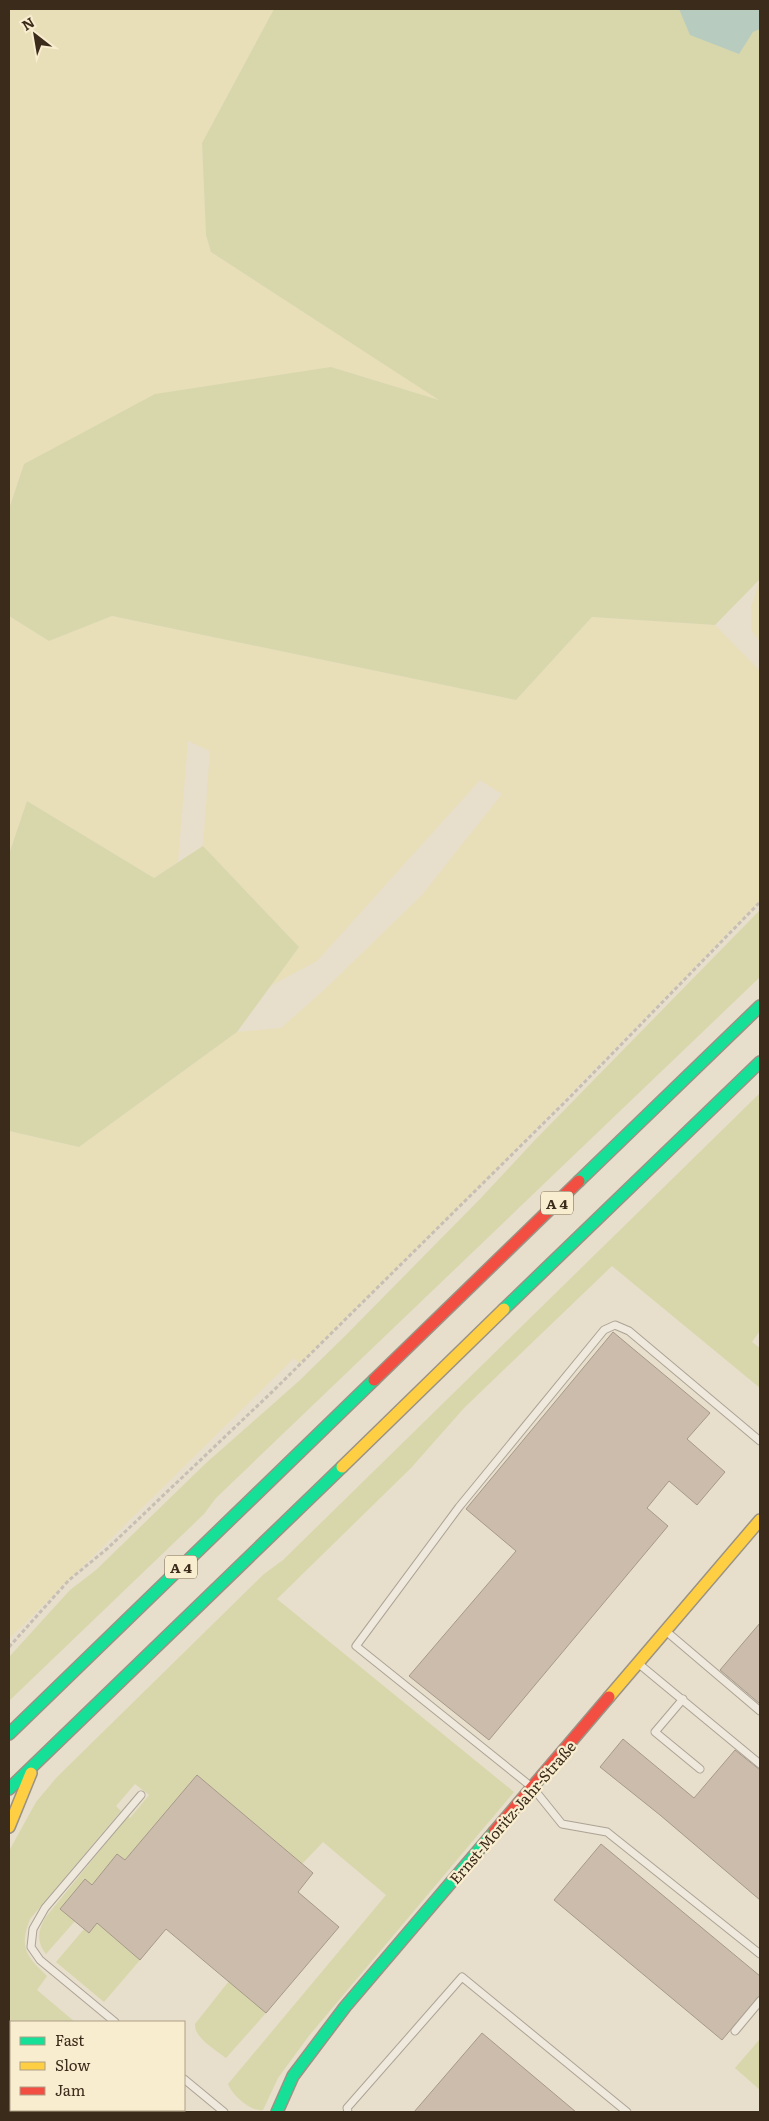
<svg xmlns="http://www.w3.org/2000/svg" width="769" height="2121" font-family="Literata,serif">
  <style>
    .farmland { fill: #e8dfb9 }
    .green { fill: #d8d7ac }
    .water { fill: #b7ccbf }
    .building { fill: #cbbcab; stroke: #a7998a }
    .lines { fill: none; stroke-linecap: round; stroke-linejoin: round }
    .lane-casing { stroke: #aca395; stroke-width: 9 }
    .fast-casing { stroke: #9b9284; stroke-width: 14 }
    .slow-casing { stroke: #9b9284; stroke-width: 14 }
    .jam-casing { stroke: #9b9284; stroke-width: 14 }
    .path { stroke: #c7bfb4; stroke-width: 3; stroke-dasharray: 4 2.5; stroke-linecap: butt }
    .lane { stroke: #eee8dd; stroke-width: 7 }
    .fast { stroke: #16e098; stroke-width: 11 }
    .slow { stroke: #ffcf43; stroke-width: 11 }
    .jam { stroke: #f24e42; stroke-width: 11 }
    .labels { text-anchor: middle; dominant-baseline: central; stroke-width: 4.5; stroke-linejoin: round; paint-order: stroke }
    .shield { fill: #f9edcf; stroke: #746551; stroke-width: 1 }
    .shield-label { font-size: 14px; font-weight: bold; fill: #3b2b1b }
    .street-label { font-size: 15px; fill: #3b2b1b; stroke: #f9edcf }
  </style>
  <rect width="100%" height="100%" fill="#e7decb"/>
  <path class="farmland" d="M9 9H274L202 143 206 235 211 252 442 401 331 367 24 464 9 509Z
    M760 579V642L752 631 751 607Z
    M9 616 49 641 112 616 516 700 592 617 715 625 760 671V901L478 1188 300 1364 294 1358 9 1639V1131L79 1147 237 1032 281 1028 323 991 422 895 502 794 480 780 317 961 270 986 299 947 203 846 210 751 188 741 178 862 154 878 27 801 9 854Z"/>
  <path class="green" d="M274 9H760V579L715 625 592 617 516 700 112 616 49 641 9 616V509L24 464 155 394 331 367 439 400 211 252 206 235 202 143Z
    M27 801 154 878 203 846 299 947 237 1032 79 1147 9 1131V854Z
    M760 910V977L216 1498 204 1514 9 1701V1657L70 1590 96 1570 205 1464 299 1381 346 1335 480 1199 534 1141Z
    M760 1093V1331L752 1342 760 1348V1388L612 1266 464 1408 411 1468 277 1599 514 1792 308 2037 278 2078 263 2110C251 2112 232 2095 228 2084L386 1895 323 1842 302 1864 197 1775 125 1860 117 1854 92 1885 75 1921 46 1954C36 1941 38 1931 45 1918L128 1816 130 1818 149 1795 135 1784 116 1806 121 1811 30 1919C19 1948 26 1956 47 1976L37 1990 75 2022 11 2023 9 2016V1851L36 1802 57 1777 264 1574 283 1560Z
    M97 1923 140 1960 104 2002 56 1962 84 1929 89 1933Z
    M229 1981 266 2013 226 2058C216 2050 194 2038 195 2024Z
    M760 2039V2090L735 2068Z
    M26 2110H114L117 2112H25Z"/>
  <path class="water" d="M679 9H760V29L753 32 739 54 690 35Z"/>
  <path class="building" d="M613 1332 710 1413 687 1439 725 1472 697 1505 669 1481 647 1508 668 1526 489 1740 409 1676 516 1551 466 1509Z
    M760 1623V1704L720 1670Z
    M623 1739 694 1798 735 1750 760 1770V1900L660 1815 600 1767Z
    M197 1775 313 1873 298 1892 339 1927 266 2013 166 1929 140 1960 97 1923 89 1933 60 1909 85 1879 92 1885 117 1854 125 1860Z
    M601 1844 760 1976V1995L722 2040 554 1900Z
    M482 2033 576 2112H414Z"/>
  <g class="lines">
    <g class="lane-casing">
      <path id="lane" d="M760 1441 629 1331 615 1325 604 1330 459 1507 356 1646 533 1788 562 1824 607 1832 760 1954
        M667 1632 760 1711
        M639 1664 760 1764
        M683 1699 655 1732 700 1769
        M115 2022 40 1960 31 1947 33 1929 45 1908 141 1795
        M735 2031 760 2001
        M184 2079 224 2112
        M348 2112 347 2108 462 1977 627 2112"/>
    </g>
    <g class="fast-casing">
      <path id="fast" d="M579 1181 760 1006
        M504 1309 760 1062
        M9 1734 374 1380
        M9 1789 342 1467
        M277 2112 293 2076 345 2007 494 1832"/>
    </g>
    <g class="slow-casing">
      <path id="slow" d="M342 1467 504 1309
        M609 1697 760 1520
        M9 1827 31 1773
        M9 2043 11 2051
        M16 2110V2112"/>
    </g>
    <g class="jam-casing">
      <path id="jam" d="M374 1380 579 1181
        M494 1832 609 1697"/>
    </g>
    <path class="path" d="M9 1647 69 1580 108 1548 273 1391 570 1097 760 902"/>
    <use href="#lane" class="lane"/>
    <use href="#fast" class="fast"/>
    <use href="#slow" class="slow"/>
    <use href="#jam" class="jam"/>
  </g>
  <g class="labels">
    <g class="shield">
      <rect x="541" y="1191.5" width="32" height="23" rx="4"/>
      <rect x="165" y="1555.5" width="32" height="23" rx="4"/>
    </g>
    <g class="shield-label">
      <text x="557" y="1203">A 4</text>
      <text x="181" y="1567">A 4</text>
    </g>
    <g class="street-label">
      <text transform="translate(512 1812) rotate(-49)">Ernst-Moritz-Jahr-Straße</text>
    </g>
  </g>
  <rect width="769" height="2121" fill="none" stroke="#3b2b1b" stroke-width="20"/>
  <rect x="10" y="2021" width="175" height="90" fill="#f9edcf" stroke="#ad9f87"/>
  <rect x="20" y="2037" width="25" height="8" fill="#16e098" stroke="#ad9f87"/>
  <text x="55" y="2046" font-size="15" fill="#3b2b1b">Fast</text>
  <rect x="20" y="2062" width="25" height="8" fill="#ffcf43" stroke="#ad9f87"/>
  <text x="55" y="2071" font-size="15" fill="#3b2b1b">Slow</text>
  <rect x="20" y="2087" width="25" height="8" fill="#f24e42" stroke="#ad9f87"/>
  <text x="55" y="2096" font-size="15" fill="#3b2b1b">Jam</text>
  <g transform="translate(35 35) rotate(329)" stroke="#f9edcf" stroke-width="4" paint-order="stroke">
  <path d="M0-4L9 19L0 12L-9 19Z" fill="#3b2b1b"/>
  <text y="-8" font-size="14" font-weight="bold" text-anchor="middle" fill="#3b2b1b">N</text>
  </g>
</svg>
